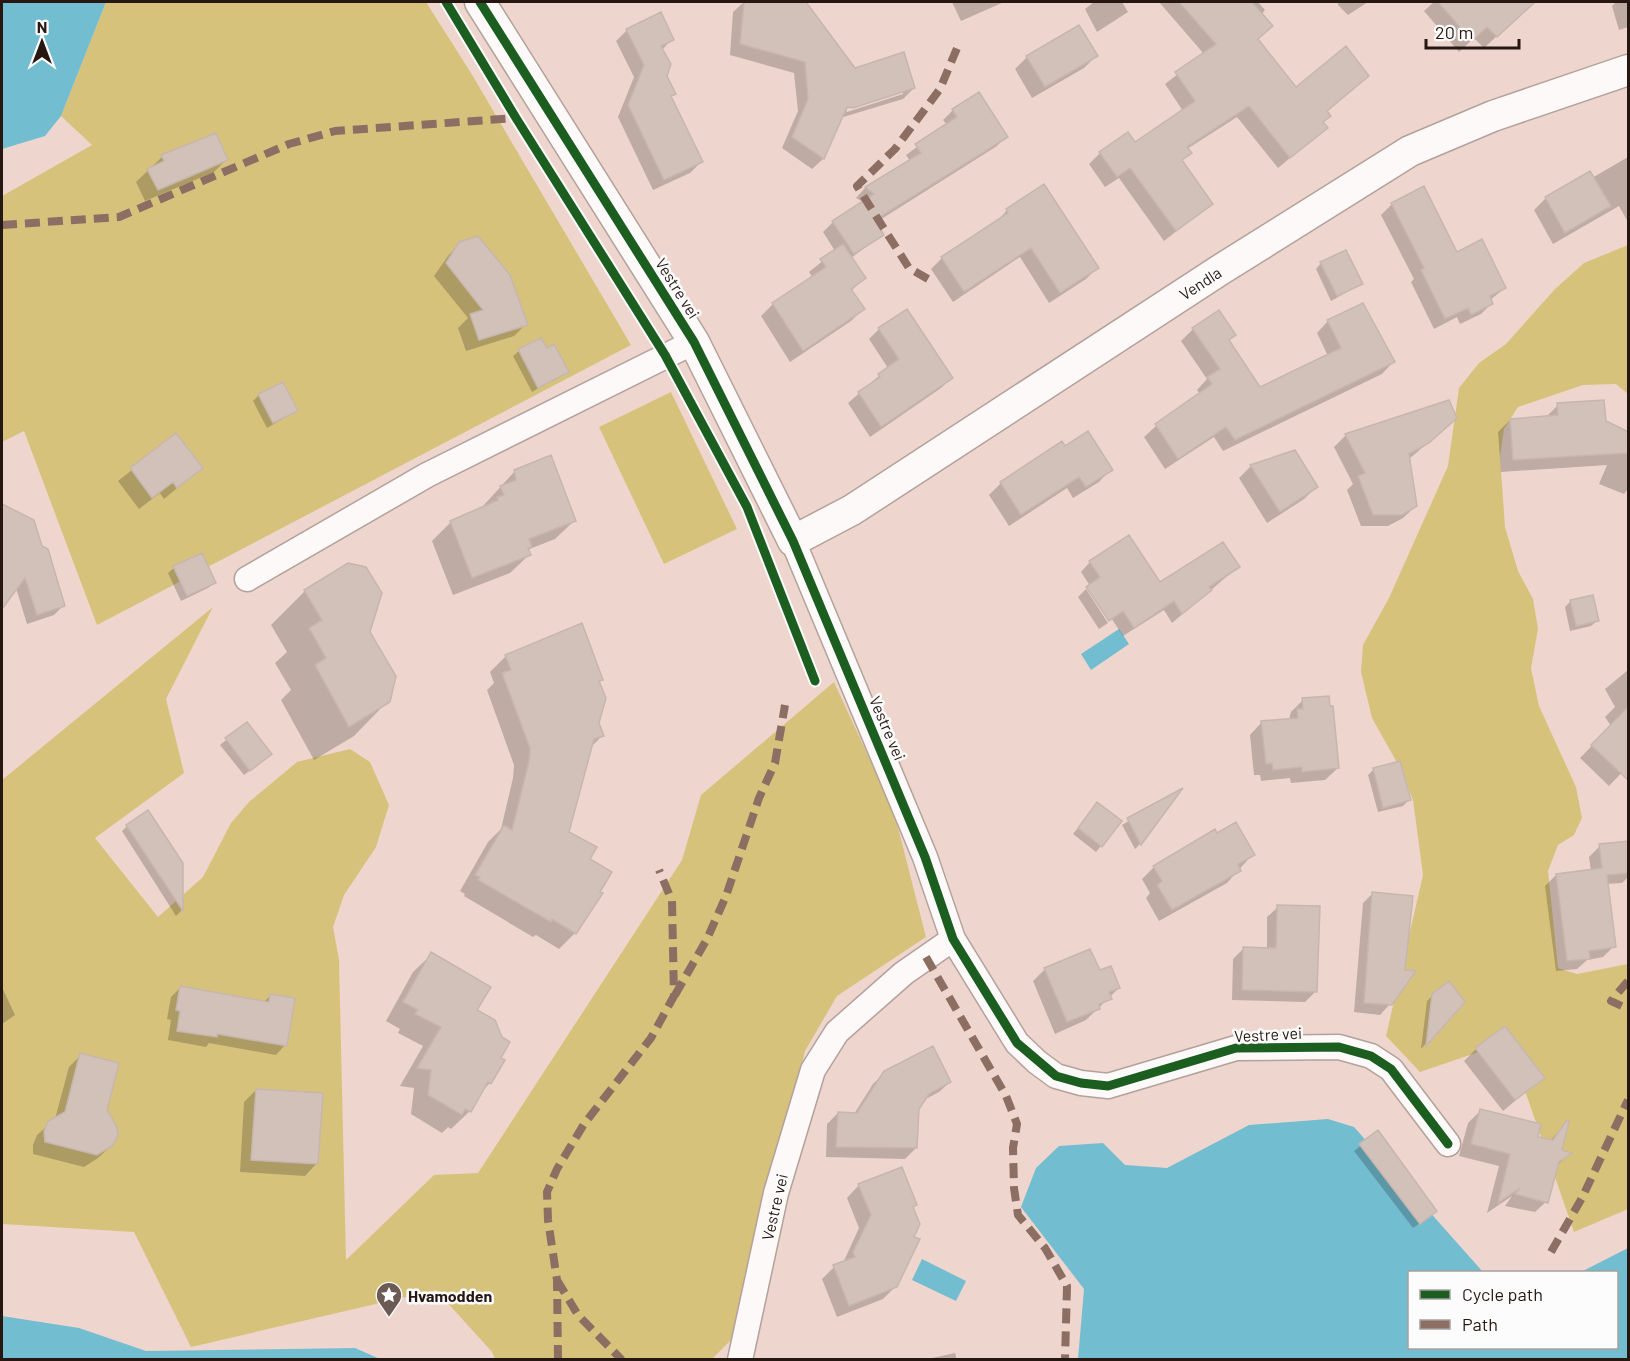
<svg xmlns="http://www.w3.org/2000/svg" width="1630" height="1361" font-family="Barlow,sans-serif">
  <style>
    .green { fill: #d7c27c }
    .water { fill: #73bdd1 }
    .shadow { fill: #0003; fill-rule: evenodd }
    .building { fill: #d2c1b8; stroke: #c7b6ae; stroke-width: 1.5 }
    .lines { fill: none; stroke-linecap: round; stroke-linejoin: round }
    .minor-casing { stroke: #b3a19b; stroke-width: 27 }
    .tertiary-casing { stroke: #b3a19b; stroke-width: 33 }
    .minor { stroke: #fcf9f8; stroke-width: 24 }
    .tertiary { stroke: #fcf9f8; stroke-width: 30 }
    .quiet { stroke: #8d6e63; stroke-width: 8; stroke-dasharray: 15 8; stroke-linecap: butt }
    .cycleway-casing { stroke: #fcfcfc; stroke-width: 13 }
    .cycleway { stroke: #1b5e20; stroke-width: 9 }
    .labels { text-anchor: middle; dominant-baseline: central; stroke-width: 5; stroke-linejoin: round; paint-order: stroke }
    .street-label { font-size: 16px; fill: #261712; stroke: #fcfcfc }
    .poi-label { font-size: 16px; font-weight: bold; fill: #261712; stroke: #fcfcfc; text-anchor: start }
  </style>
  <rect width="100%" height="100%" fill="#eed6ce"/>
  <path class="green" d="M106 2H426L471 73 631 345 97 625 24 431 2 442V196L92 145 61 116Z
    M1628 245V394L1616 384 1583 385 1518 407 1504 429 1500 456 1505 527 1518 571 1533 599 1538 629 1531 668 1539 706 1576 787 1582 818 1574 835 1558 845 1548 871 1558 968 1577 974 1628 964V1209L1574 1232 1508 1042 1420 1072 1386 1036 1423 875 1413 800 1400 768 1372 718 1361 672 1363 645 1389 598 1448 466 1459 388 1479 363 1506 344 1555 289 1584 263Z
    M671 392 737 529 664 564 599 427Z
    M213 607 166 699 184 773 95 838 158 917 203 877 231 823 249 802 297 762 350 749 370 762 389 805 376 847 344 895 333 927 339 960 346 1260 434 1175 478 1173 682 860 701 795 834 682 894 812 926 937 837 996 805 1051 735 1336 712 1359H495L492 1352 436 1290 191 1347 134 1232 2 1224V780Z"/>
  <path class="water" d="M2 2H106L61 116 45 136 2 149Z
    M1119 629 1129 644 1091 670 1081 654Z
    M1328 1119 1354 1127 1483 1272H1410V1348H1616V1272H1581L1628 1248V1359H1078L1084 1289 1021 1207 1036 1168 1059 1146 1103 1143 1125 1165 1167 1168 1249 1125Z
    M922 1259 966 1281 956 1301 912 1280Z
    M2 1316 79 1328 146 1351 355 1348 380 1359H2Z"/>
  <path class="shadow" d="M744 2 756 5 757 2H804L854 70 914 88 903 99 840 118 823 159 812 169 782 148 798 111 794 73 730 55 733 12ZM903 91V94L847 112 846 109Z
    M952 2H1004L961 21Z
    M1094 2H1122L1128 12 1097 32 1085 9Z
    M1159 2H1258L1265 10 1261 15 1257 40 1295 89 1367 76 1326 112 1322 123 1326 128 1278 168 1237 117 1187 149 1190 153 1181 161 1211 204 1164 241 1119 178 1105 187 1089 164 1100 153 1135 144 1183 111 1165 84 1204 54Z
    M1338 2H1368L1348 15 1338 5Z
    M1434 2H1534L1484 48 1474 38 1459 52 1424 11Z
    M1616 2H1628V27L1619 30 1612 6Z
    M627 30 672 39 662 50 666 76 674 94 670 97 701 162 690 173 653 190 618 117 634 77 616 41Z
    M1096 56 1084 68 1032 98 1015 69 1027 57Z
    M953 110 1006 136 997 146 875 223 882 235 851 258 864 278 851 291 863 309 851 321 790 362 761 316 773 304 813 278 809 272 835 251 823 232 833 222 863 202 856 198 865 188 910 161 906 155 947 125 943 120Z
    M162 157 226 160 214 172 145 201 136 182Z
    M1628 157V222L1619 206 1553 244 1534 210 1546 198 1592 178Z
    M1392 204 1505 288 1490 300 1492 303 1481 314 1460 324 1457 317 1434 329 1411 282 1414 279 1381 215Z
    M1007 210 1097 268 1086 279 1049 303 1020 257 953 302 931 269 942 258 997 222Z
    M460 243 526 324 514 336 466 351 458 328 468 318 434 276 448 256Z
    M1321 263 1361 284 1331 301 1316 269Z
    M1328 321 1393 362 1382 374 1223 451 1214 437 1165 469 1144 437 1156 426 1200 394 1197 390 1207 379 1181 341 1193 329 1228 341 1259 389 1328 356 1317 333Z
    M879 329 951 378 941 388 870 437 848 403 888 368 869 339Z
    M519 351 567 371 532 392 513 356Z
    M259 395 296 411 267 428 253 401Z
    M1558 405 1628 433V489L1624 494 1599 484 1607 465 1501 472 1498 432 1510 420 1545 418Z
    M1443 430 1409 459 1416 506 1403 518 1388 526H1361L1347 490 1353 484 1334 447 1346 435Z
    M176 435 201 468 164 499 160 493 139 509 118 481Z
    M1065 448 1111 469 1099 482 1073 498 1067 488 1009 526 989 495 1001 483Z
    M1251 466 1316 487 1304 499 1267 523 1239 478Z
    M515 471 574 521 555 539 527 550 529 555 510 573 453 595 432 541 451 522 484 508 483 506Z
    M2 506 32 521 64 605 54 615 27 624 16 588 2 606Z
    M1090 562 1159 584 1238 567 1172 623 1164 610 1123 636 1081 572Z
    M174 568 214 583 208 588 181 601 168 573Z
    M1086 589 1108 623 1099 629 1078 597Z
    M305 591 368 632 388 701 354 736 314 760 281 700 291 690 275 663 287 652 271 625Z
    M1571 601 1597 621 1591 626 1570 631 1565 607Z
    M506 656 601 679 598 682 597 724 602 736 591 747 567 833 588 859 575 933 559 949 536 935 533 937 464 896 465 894 460 891 488 842 501 829 513 778 514 765 487 690 494 683 490 672Z
    M1628 670V766L1609 786 1580 758 1611 726 1605 717 1615 707 1605 689Z
    M1303 700 1338 768 1325 780 1291 783 1290 778 1261 781 1260 775H1254L1250 735 1262 722 1289 720 1291 712Z
    M246 724 264 760 244 775 220 745Z
    M1374 769 1409 800 1403 806 1378 812 1368 775Z
    M1178 792 1140 844 1135 849 1122 825Z
    M1092 810 1101 846 1096 852 1073 834Z
    M127 826 181 863V911L176 916 122 831Z
    M1628 842V877L1622 883 1606 884 1614 946 1603 957 1587 960 1577 969 1556 971 1545 886 1556 875 1591 871 1589 857 1600 846Z
    M1253 854 1227 883 1159 921 1146 898 1150 893 1142 879 1154 867Z
    M1373 893 1390 1004 1380 1015 1354 1012 1363 903Z
    M1278 907 1316 991 1305 1002 1232 1000 1233 959 1243 949H1267V917Z
    M432 954 475 1011 499 1058 490 1083 480 1093 470 1111 451 1129 448 1127 442 1133 411 1114 414 1088 400 1086 423 1046 398 1033 400 1029 386 1021 413 972Z
    M1045 969 1099 972 1119 988 1086 1020 1055 1034 1033 981Z
    M2 987 15 1015 2 1024Z
    M181 987 264 1002 271 995 285 1045 276 1055 209 1043 206 1047 168 1040 171 1020 167 1019 171 997Z
    M1433 995 1463 1002 1421 1049 1427 1001Z
    M1476 1049 1543 1078 1503 1111 1464 1061Z
    M81 1055 105 1110 111 1146 98 1158 84 1167 33 1154V1145L37 1135 55 1119 69 1067Z
    M885 1072 950 1082 939 1092 922 1101 918 1108 916 1148 905 1159 826 1157 827 1124 838 1113 854 1114 873 1084Z
    M256 1090 317 1163 305 1176 240 1172 244 1102Z
    M1480 1111 1536 1138 1550 1141 1567 1122 1560 1151 1569 1153 1558 1165 1548 1200 1535 1212 1505 1206 1512 1196 1487 1213 1499 1166 1459 1156 1468 1123Z
    M1378 1132 1429 1217 1413 1228 1354 1151Z
    M859 1185 915 1205 912 1208 895 1287 883 1299 837 1317 822 1279 834 1267 843 1263 859 1228 847 1198Z
    M955 1353 957 1360H923Z"/>
  <path class="building" d="M744 2H806L855 68 904 52 915 88 853 108 847 107 824 159 792 137 808 99 805 62 740 44Z
    M1179 2H1252L1273 26 1258 39 1296 87 1346 46 1369 76 1327 111 1331 116 1323 122 1328 128 1290 158 1249 106 1187 147 1192 153 1182 160 1213 204 1176 231 1130 168 1117 177 1099 152 1128 132 1135 142 1195 101 1175 72 1216 44Z
    M1438 2H1535L1497 37 1487 27 1472 41Z
    M661 12 674 40 661 46 671 64 667 76 676 94 671 96 703 162 664 180 628 105 644 65 626 29Z
    M1079 25 1098 56 1045 87 1026 56Z
    M979 92 1008 137 875 220 884 235 854 254 832 221 874 194 865 187 921 153 915 144 957 117 952 109Z
    M216 133 228 160 158 190 147 169 164 161 161 155Z
    M1590 171 1611 206 1565 233 1545 197Z
    M1044 184 1099 268 1060 293 1031 248 964 292 941 257 1008 213 1006 209Z
    M1424 186 1457 252 1482 239 1506 288 1490 296 1493 304 1471 315 1468 308 1445 319 1421 270 1424 268 1391 203Z
    M478 236 510 275 528 325 479 340 470 314 483 310 446 263 459 242Z
    M843 244 866 278 851 289 865 309 803 351 772 303 826 267 820 259Z
    M1346 250 1363 284 1337 296 1320 262Z
    M1363 303 1395 362 1235 440 1226 427 1178 459 1155 424 1212 384 1207 377 1220 369 1192 328 1219 310 1236 335 1229 340 1260 387 1341 348 1327 320Z
    M907 309 953 378 881 427 858 392 880 377 878 374 899 359 878 328Z
    M541 338 547 348 554 344 569 372 538 388 518 349Z
    M283 382 298 411 273 423 258 394Z
    M1449 400 1457 418 1429 443 1409 454 1417 506 1402 515H1373L1358 476 1365 473 1345 434Z
    M1604 400 1606 421 1629 432V453L1513 460 1510 419 1558 415 1557 403Z
    M1088 431 1113 470 1086 487 1079 477 1021 515 1000 482 1062 441 1065 446Z
    M176 433 203 468 177 488 173 482 152 498 130 468Z
    M1295 450 1318 487 1280 512 1250 465Z
    M551 455 576 521 529 539 532 547 528 548 531 555 472 578 450 521 498 500 497 497 504 495 500 486 516 480 514 470Z
    M2 504 34 520 42 546 48 549 65 606 37 615 25 578 2 609Z
    M1129 535 1160 582 1223 542 1240 567 1209 587 1212 590 1182 614 1174 601 1134 628 1123 611 1109 621 1086 587 1100 577 1089 561Z
    M202 553 216 583 187 596 173 566Z
    M348 563 366 567 382 593 370 632 396 676 390 702 349 727 315 665 326 658 309 628 322 620 304 590Z
    M1593 595 1599 621 1576 626 1570 600Z
    M582 623 603 680 599 681 606 698 599 723 604 736 594 739 569 832 597 847 590 859 612 872 600 892 603 893 576 934 552 919 551 922 478 880 480 877 475 875 504 825 512 830 529 761 530 748 502 673 511 670 505 655Z
    M1329 696 1330 706H1333L1339 768 1302 772V767L1273 770 1272 763 1266 764 1261 721 1298 718 1297 709H1303L1302 698Z
    M1629 706V781L1591 745Z
    M247 722 272 754 250 771 225 738Z
    M1400 761 1411 800 1383 808 1373 768Z
    M1183 788 1141 845 1127 818Z
    M1097 802 1122 821 1102 847 1078 828Z
    M148 810 183 863V911L126 825Z
    M1236 822 1255 855 1238 864 1241 871 1172 910 1157 885 1162 881 1153 866 1215 829 1217 833Z
    M1629 841V873L1607 875 1616 947 1589 951 1590 959 1567 961 1556 874 1602 868 1599 844Z
    M1372 892 1413 896 1405 970 1416 971 1392 1005 1364 1003Z
    M1277 905 1320 906 1317 992 1242 990 1243 947 1276 948Z
    M1090 949 1100 970 1111 966 1120 988 1109 992 1112 999 1099 1004 1100 1009 1067 1022 1044 968Z
    M431 952 491 987 477 1010 495 1020 502 1037 510 1042 501 1058 505 1060 491 1084 488 1082 471 1112 465 1109 462 1115 428 1095 431 1070 417 1068 441 1027 415 1014 418 1010 403 1002Z
    M1449 981 1465 1002 1426 1046 1432 994Z
    M180 986 269 1002 270 994 295 998 287 1046 217 1034V1037L177 1031 180 1011 176 1010Z
    M1505 1026 1545 1078 1515 1100 1475 1048Z
    M933 1046 951 1082 929 1094 919 1109 917 1148 836 1147 838 1112 857 1113 884 1071Z
    M80 1053 119 1063 107 1110 117 1127 118 1136 112 1146 97 1155 45 1142 44 1131 48 1121 65 1112Z
    M256 1089 323 1093 318 1164 251 1160Z
    M1480 1109 1541 1124 1538 1137 1553 1140 1567 1120 1569 1121 1562 1150 1572 1153 1559 1162 1548 1203 1515 1194 1520 1188 1498 1203 1510 1154 1471 1144Z
    M1378 1130 1437 1211 1420 1224 1359 1144Z
    M902 1167 917 1205 913 1207 920 1224 914 1237 920 1239 897 1287 849 1306 833 1265 855 1257 853 1252 871 1215 858 1184Z"/>
  <g class="lines">
    <g class="minor-casing">
      <path id="minor" d="M793 541 925 857 953 939 1017 1043 1037 1062 1056 1076 1081 1083 1108 1086 1236 1048 1339 1047 1371 1056 1391 1069 1448 1144
        M247 579 427 475 694 342
        M740 1360 776 1193 813 1070 837 1032 904 973 953 939"/>
    </g>
    <g class="tertiary-casing">
      <path id="tertiary" d="M480 2 694 342 793 541 852 510 1220 270 1410 151 1493 116 1628 70"/>
    </g>
    <use href="#minor" class="minor"/>
    <use href="#tertiary" class="tertiary"/>
    <path class="quiet" d="M2 225 119 217 289 144 335 131 516 118
      M928 279 909 268 857 186 895 149 940 89 960 41
      M926 957 1006 1096 1017 1124 1013 1148 1014 1188 1018 1215 1045 1248 1067 1286 1065 1360
      M1628 981 1611 1001 1628 1009
      M675 995 707 939 726 896 759 798 775 763 785 705
      M1551 1252 1582 1198 1628 1100
      M557 1280 578 1315 622 1360
      M558 1360 557 1280 548 1220 547 1192 557 1169 584 1124 651 1038 674 996 672 901 659 870"/>
    <g class="cycleway-casing">
      <path id="cycleway" d="M446 2 516 118 665 355 747 507 815 681
        M480 2 694 342 793 541 925 857 953 939 1017 1043 1056 1076 1081 1083 1108 1086 1236 1048 1339 1047 1371 1056 1391 1069 1448 1144"/>
    </g>
    <use href="#cycleway" class="cycleway"/>
  </g>
  <defs>
    <g id="sight-pin" transform="scale(1.35)"><path d="M0 17L-7.5 6A9.5 9.5 0 1 1 7.5 6Z" fill="#6c5a54" stroke="#fcfcfc"/><path d="M0-6L1.8-2.2L6-1.7L2.9 1.2L3.7 5.4L0 3.3L-3.7 5.4L-2.9 1.2L-6-1.7L-1.8-2.2Z" fill="#fff"/></g>
  </defs>
  <g fill-rule="evenodd">
    <use href="#sight-pin" x="389" y="1295"/>
  </g>
  <g class="labels">
    <g class="street-label">
      <text transform="translate(1200 283) rotate(-33)">Vendla</text>
      <text transform="translate(678 288) rotate(58)">Vestre vei</text>
      <text transform="translate(888 728) rotate(67)">Vestre vei</text>
      <text transform="translate(1268 1034) rotate(-3)">Vestre vei</text>
      <text transform="translate(774 1207) rotate(-77)">Vestre vei</text>
    </g>
    <g class="poi-label">
      <text x="408" y="1295">Hvamodden</text>
    </g>
  </g>
  <rect width="1630" height="1361" fill="none" stroke="#261712" stroke-width="6"/>
  <rect x="1408" y="1271" width="210" height="78" fill="#fcfcfc" stroke="#a6a09e" stroke-width="1.5"/>
  <rect x="1420" y="1290" width="30" height="9" fill="#1b5e20" stroke="#a6a09e" stroke-width="1.5"/>
  <text x="1462" y="1301" font-size="18" fill="#261712">Cycle path</text>
  <rect x="1420" y="1320" width="30" height="9" fill="#8d6e63" stroke="#a6a09e" stroke-width="1.5"/>
  <text x="1462" y="1331" font-size="18" fill="#261712">Path</text>
  <g transform="translate(42 42)" stroke="#fcfcfc" stroke-width="4.5" paint-order="stroke">
  <path d="M0-4.5L10 22L0 15L-10 22Z" fill="#261712"/>
  <text y="-9" font-size="16" font-weight="bold" text-anchor="middle" fill="#261712">N</text>
  </g>
  <path d="M1426 39v9h93v-9" fill="none" stroke="#261712" stroke-width="3"/>
  <text x="1435" y="39" font-size="18" fill="#261712" stroke="#fcfcfc" stroke-width="4.5" paint-order="stroke">20 m</text>
</svg>
